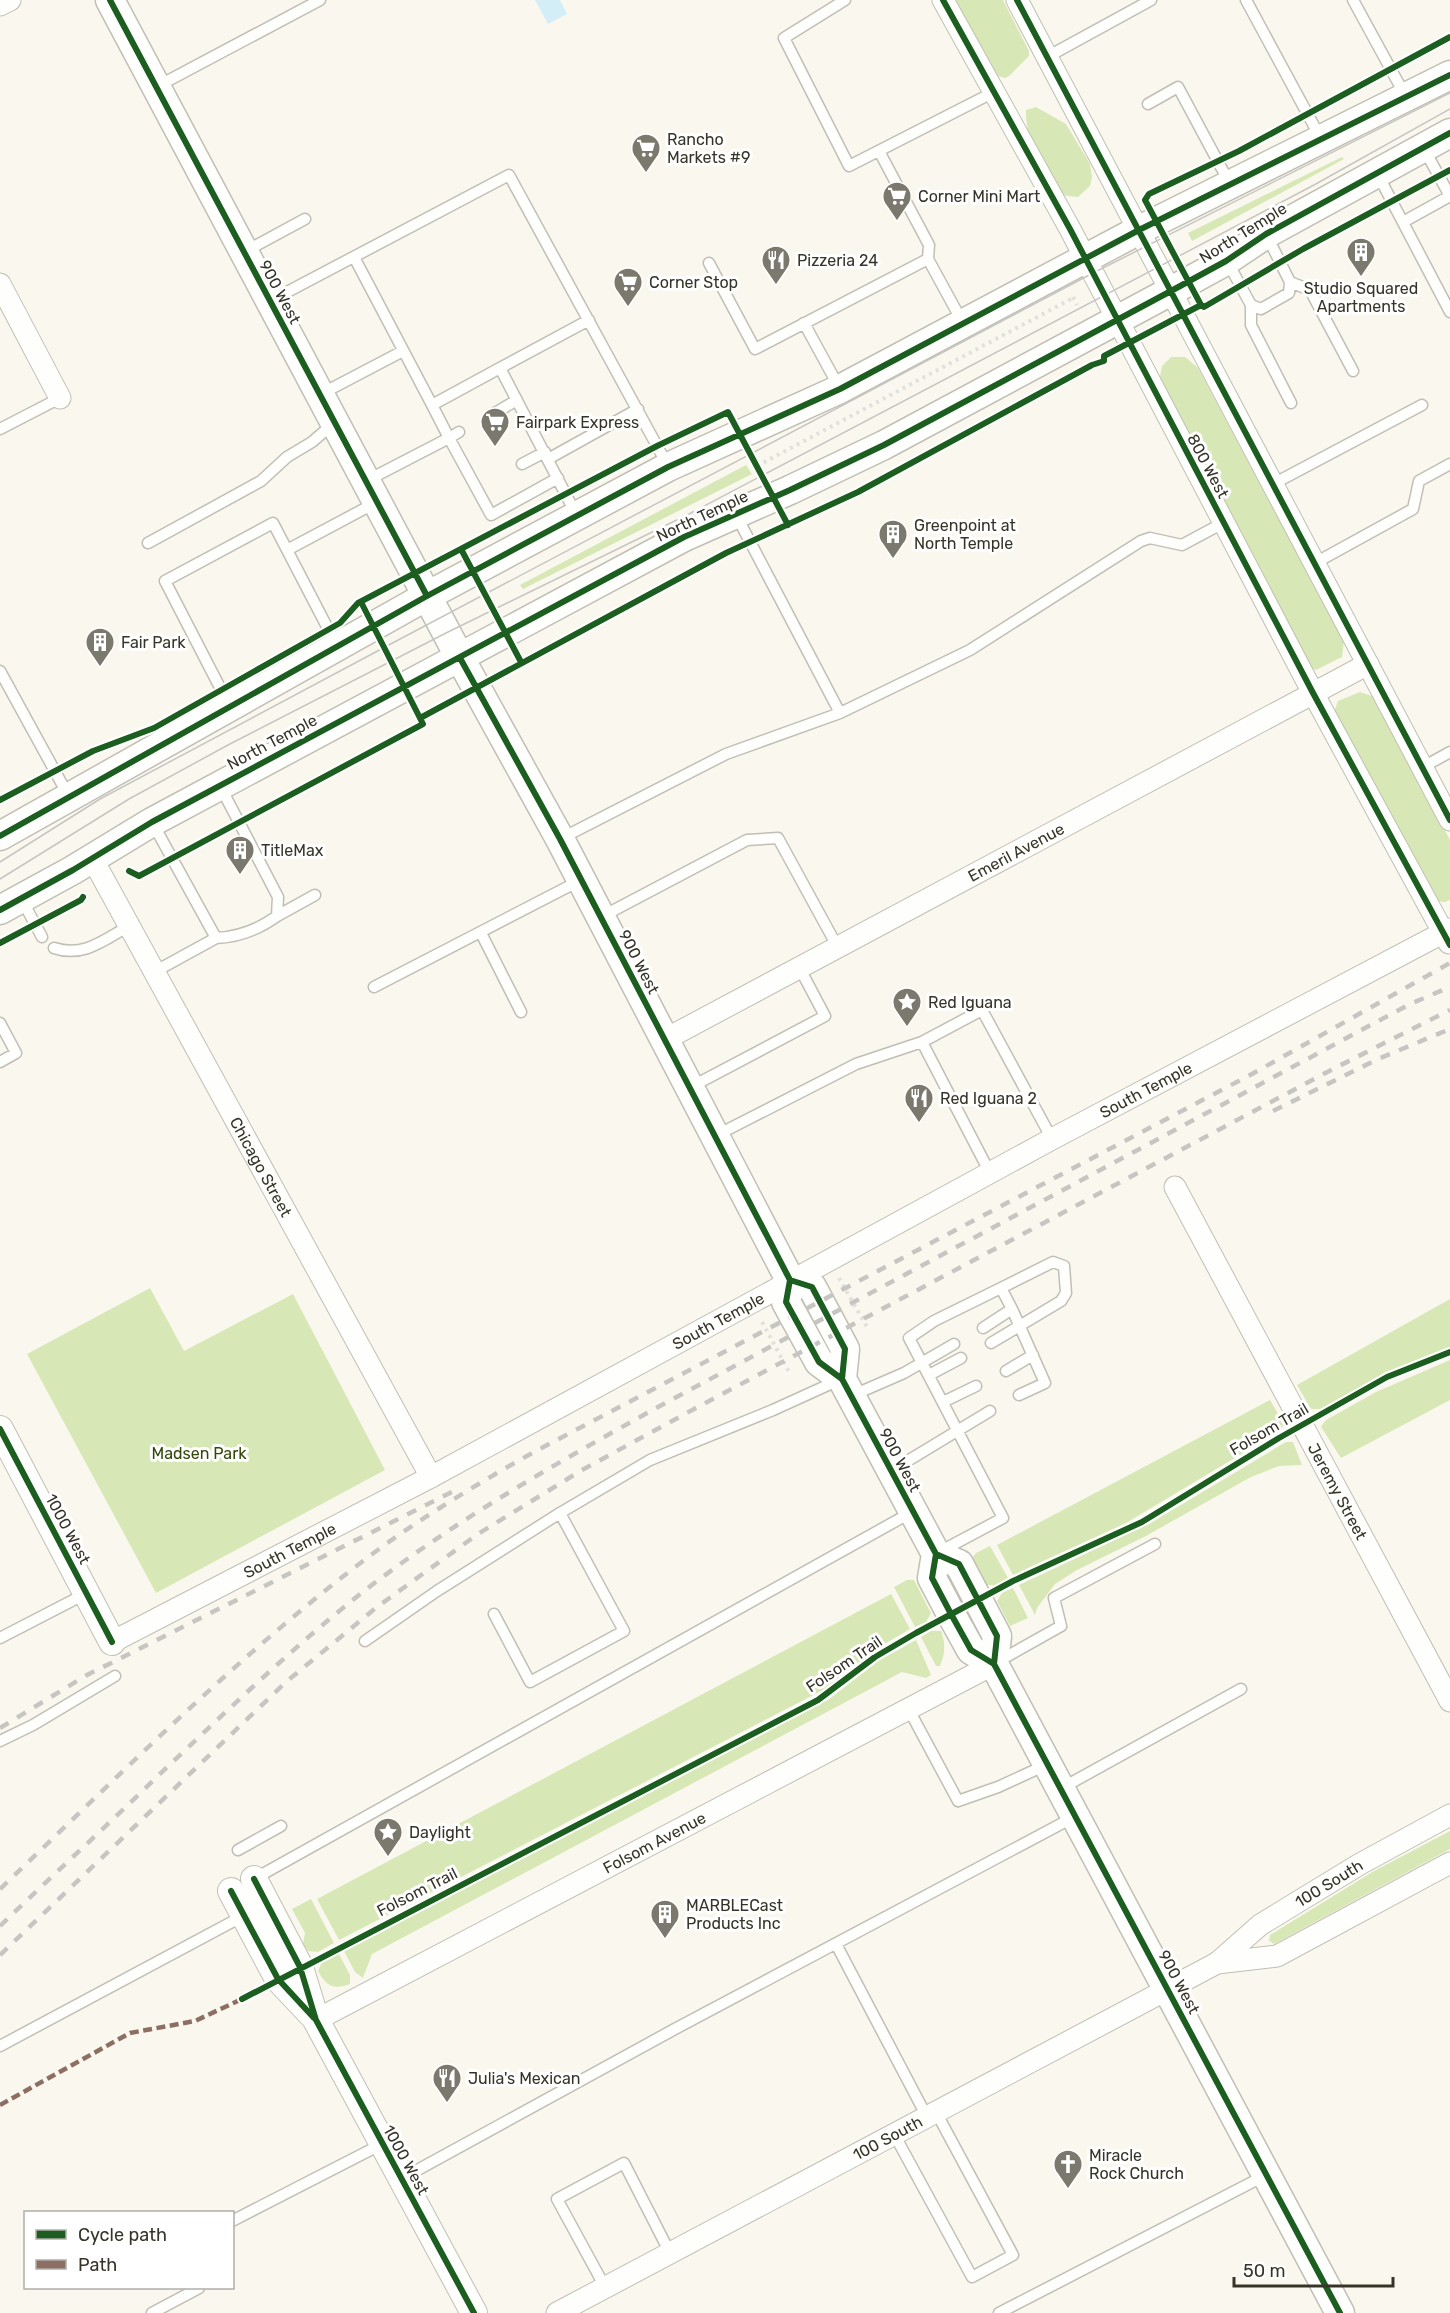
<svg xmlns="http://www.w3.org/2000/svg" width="1450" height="2313" font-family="Rubik,sans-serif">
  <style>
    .green { fill: #d7e8b6 }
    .water { fill: #d4eef7 }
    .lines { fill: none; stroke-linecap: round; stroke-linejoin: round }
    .service-casing { stroke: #c1bfb5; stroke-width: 13 }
    .minor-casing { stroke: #c1bfb5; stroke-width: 23 }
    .tertiary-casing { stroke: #c1bfb5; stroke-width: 28 }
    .secondary-casing { stroke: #c1bfb5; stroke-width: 31 }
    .path { stroke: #e0e0dd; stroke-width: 4; stroke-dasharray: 3 4.5; stroke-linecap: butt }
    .service { stroke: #fefefc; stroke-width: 10 }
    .minor { stroke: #fefefc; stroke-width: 21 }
    .tertiary { stroke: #fefefc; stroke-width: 26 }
    .secondary { stroke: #fefefc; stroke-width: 28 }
    .tram { stroke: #c6c5c2; stroke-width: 1.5 }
    .rail { stroke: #c6c5c2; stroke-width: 4.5; stroke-dasharray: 10 10; stroke-linecap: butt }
    .quiet { stroke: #8d6e63; stroke-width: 4.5; stroke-dasharray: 9 4.5; stroke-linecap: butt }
    .cycleway-casing { stroke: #fff; stroke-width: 10 }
    .cycleway { stroke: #1b5e20; stroke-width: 6 }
    .labels { text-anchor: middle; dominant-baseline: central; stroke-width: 6; stroke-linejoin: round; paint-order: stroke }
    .poi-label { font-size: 16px; fill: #363428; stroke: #fff; text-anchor: start }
    .street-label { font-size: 16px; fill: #363428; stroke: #fff }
    .park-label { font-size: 16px; fill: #334708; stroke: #fff }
  </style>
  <rect width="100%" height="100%" fill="#faf8ee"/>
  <path class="green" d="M953 0H1003L1029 51V56L1009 76 1005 78 994 75Z
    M1036 107 1066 124 1090 164 1092 177 1090 186 1078 197 1061 195C1044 168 1025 144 1026 110Z
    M1342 157 1344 159 1192 241 1188 233Z
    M1171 357H1185L1198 368 1344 641 1342 657 1316 670 1311 667 1159 382 1162 366Z
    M746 465 752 474 523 589 520 585Z
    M1360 692 1372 696 1380 707 1450 840V900L1445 902 1435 901 1334 712 1338 701Z
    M150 1288 184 1351 293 1294 385 1470 156 1593 27 1354Z
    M1450 1299V1348L1385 1375 1320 1409H1311L1297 1385Z
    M1450 1360V1400L1341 1458 1321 1427 1326 1420 1376 1392Z
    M1270 1400 1284 1424 1280 1431 1126 1523 1013 1575 997 1545Z
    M1286 1442H1293L1302 1465 1279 1466 1251 1477 1144 1537 1077 1570 1055 1584 1037 1608 1035 1615 1019 1585 1149 1524Z
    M990 1546 1008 1578 996 1585H986L972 1558 976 1553Z
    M907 1580H914L931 1613 926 1622 915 1627 894 1587Z
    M1013 1588 1028 1618 1010 1626 997 1601 1002 1593Z
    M891 1594 910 1629 876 1649 823 1690 339 1940 317 1899Z
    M931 1631H941C946 1644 945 1654 940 1666H936L921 1637Z
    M916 1640 931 1675 926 1678 902 1672 372 1954 363 1978 355 1972 344 1951 828 1700 880 1660Z
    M1450 1831V1849L1274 1944 1269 1941 1270 1935 1374 1871Z
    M311 1899 334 1943 318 1952 308 1951 303 1944 305 1933 292 1909Z
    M339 1954 350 1975V1984C333 1990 326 1986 318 1971L322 1962Z"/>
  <path class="water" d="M535 0H560L567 14 548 24Z"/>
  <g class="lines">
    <g class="service-casing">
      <path id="service" d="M845 0 784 38 849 166 994 92
        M1246 0 1320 137
        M1353 0 1406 97
        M1047 57 1151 0
        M158 86 320 0
        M1148 104 1178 87 1230 184
        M1424 149 1450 196
        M879 151 929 245 928 259 963 323
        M1377 173 1450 312
        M1403 222 1450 196
        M244 252 305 219
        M354 257 432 405 500 368 577 516
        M1227 261 1251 305 1261 309 1289 293 1290 282 1266 234
        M709 263 755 349 928 259
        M1290 282 1310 290 1353 371
        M270 301 509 175 668 466
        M1251 305V325L1291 403
        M804 323 840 389
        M500 368 589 320
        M321 394 403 351
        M495 413 517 400
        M0 429 60 398
        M459 432 449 438 491 515 558 478
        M548 459 638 409
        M522 464 545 452
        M366 481 449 438 432 405
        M1273 484 1422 405
        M736 515 840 713
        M148 543 261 481 287 457 312 442 334 423
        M287 550 377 502
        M1315 563 1413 509 1419 481 1450 464
        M0 671 68 795
        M229 705 165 581 273 523 337 646
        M1423 767 1450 752
        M152 822 216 938 154 972
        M560 839 726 754 840 713 970 650 1141 541 1150 538 1182 545 1223 523
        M22 900 42 937
        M277 916 315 895
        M601 917 747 840 778 838 837 946
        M481 933 521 1012
        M216 938C239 937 258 930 277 916L278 897 220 786
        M54 948C83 958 104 940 129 926
        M374 987 581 880
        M0 1023 16 1053 0 1062
        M922 1042 990 1173
        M689 1088 825 1016 799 967
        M717 1135 856 1064 922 1042 982 1010 1052 1139
        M1012 1309 1045 1383 1019 1395
        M991 1343 1061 1301 1066 1293 1064 1266 1053 1262 1001 1288
        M1006 1371 1033 1355
        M929 1375 961 1358
        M851 1396 904 1373 954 1344
        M943 1402 976 1386
        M891 1471 990 1411
        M941 1551 1003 1518 909 1338 934 1321 1001 1288 1012 1309 983 1328
        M494 1614 530 1682 624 1631 560 1513
        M0 1638 87 1593
        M365 1641 437 1591 560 1513 650 1460 773 1410 839 1380
        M997 1662 1061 1626 1054 1598 1155 1544
        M908 1708 958 1801 998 1787 1046 1765
        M0 1741 33 1725 115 1676
        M1060 1789 1241 1689
        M238 1850 281 1826
        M252 1880 912 1512
        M836 1944 927 2117
        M0 2046 245 1915
        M894 2134 972 2277 1013 2255 936 2112
        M401 2179 673 2030 1074 1817
        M232 2221 382 2144
        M605 2287 557 2199 624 2163 670 2253
        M152 2313 199 2288
        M999 2313 1266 2175"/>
    </g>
    <g class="minor-casing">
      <g id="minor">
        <path d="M943 0 1070 229 1313 693 1449 943"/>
        <path d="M1017 0 1450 820"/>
        <path d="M0 5 10 0"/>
        <path d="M0 284 60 398"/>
        <path id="s1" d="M92 858 431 1477"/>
        <path id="s2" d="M664 1040 1368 664"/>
        <path id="s3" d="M1175 1187 1450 1701"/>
        <path id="s4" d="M112 1642 431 1477 1052 1139 1450 929"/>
        <path d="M1217 1963 1277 1956 1450 1863"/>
        <path id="s5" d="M316 2020 994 1664"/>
        <path id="s6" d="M557 2313 1217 1963 1260 1925 1360 1864 1450 1815"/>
      </g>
    </g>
    <g class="tertiary-casing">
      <path id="tertiary" d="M0 1429 112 1642
        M254 1879 300 1967 316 2020 474 2313
        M231 1891 278 1979 312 2015"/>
    </g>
    <g class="secondary-casing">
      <path id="secondary" d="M110 0 460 658 560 839 790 1280 786 1302 819 1362 842 1379 936 1554 932 1578 951 1614 971 1650 994 1664 1340 2313
        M0 836 427 596 668 467 840 389 1139 230 1450 75
        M0 910 73 870 152 822 684 537 790 490 884 445 1171 291 1226 261 1266 234 1450 133
        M790 1280 812 1287 845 1349 842 1379
        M936 1554 959 1564 997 1636 994 1664"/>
    </g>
    <path class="path" d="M1073 297 1077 305
      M757 466 1073 298
      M839 1278 867 1327
      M762 1322 789 1372"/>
    <use href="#service" class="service"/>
    <use href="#minor" class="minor"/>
    <use href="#tertiary" class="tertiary"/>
    <use href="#secondary" class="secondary"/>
    <path class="tram" d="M0 862 100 799 385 647 1093 273 1450 93
      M0 879 129 799 228 745 446 633 689 514 1314 185 1450 109"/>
    <path class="rail" d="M1273 1111 1378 1059 1450 1029
      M0 1728 87 1675 452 1492
      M0 1889C124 1771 245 1648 383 1546 431 1512 482 1481 534 1452L1252 1074 1450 963
      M0 1926C54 1874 110 1823 164 1770 228 1710 291 1649 359 1595 452 1522 555 1464 658 1407L1410 1004 1450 987
      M0 1955 286 1682 377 1607 478 1534 582 1470 694 1409 1333 1069 1450 1010"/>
    <path class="quiet" d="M0 2105 130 2033 195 2021 242 1999"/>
    <g class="cycleway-casing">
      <path id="cycleway" d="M110 0 427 596
        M943 0 1070 229 1313 693 1450 945
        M1017 0 1450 820
        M1201 305 1145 200 1149 194 1239 151 1450 37
        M461 549 521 662
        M460 658 560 839 790 1280 786 1302 819 1362 842 1379 936 1554 932 1578 951 1614 971 1650 994 1664 1340 2313
        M422 717 726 553 858 492 1092 365 1104 361V356L1201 305 1204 307 1303 249 1450 170
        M0 800 93 751 154 728 340 623 358 603 657 446 728 412 788 525
        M0 836 427 596 668 467 840 389 1139 230 1450 75
        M129 871 139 876 423 724 361 602
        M0 910 73 870 152 822 684 537 790 490 884 445 1171 291 1226 261 1266 234 1450 133
        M0 943 81 900 83 897
        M790 1280 812 1287 845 1349 842 1379
        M0 1429 112 1642
        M936 1554 959 1564 997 1636 994 1664
        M254 1879 300 1967 316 2020 474 2313
        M231 1891 278 1979 314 2018
        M242 1999 818 1700 875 1657 916 1633 1013 1581 1142 1522 1279 1438 1387 1377 1450 1352"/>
    </g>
    <use href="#cycleway" class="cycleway"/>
  </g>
  <defs>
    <g id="supermarket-pin" transform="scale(1.5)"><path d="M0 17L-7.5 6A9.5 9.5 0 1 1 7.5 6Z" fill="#7b796d" stroke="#fff"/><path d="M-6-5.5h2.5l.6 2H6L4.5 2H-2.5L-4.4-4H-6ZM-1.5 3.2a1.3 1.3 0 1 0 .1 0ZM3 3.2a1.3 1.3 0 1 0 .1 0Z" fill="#fff"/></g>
    <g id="building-pin" transform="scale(1.5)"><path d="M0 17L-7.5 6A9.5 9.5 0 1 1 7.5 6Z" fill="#7b796d" stroke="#fff"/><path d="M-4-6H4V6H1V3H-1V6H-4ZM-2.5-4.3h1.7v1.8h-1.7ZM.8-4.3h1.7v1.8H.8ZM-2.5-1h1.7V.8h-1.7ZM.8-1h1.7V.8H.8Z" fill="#fff"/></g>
    <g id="restaurant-pin" transform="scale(1.5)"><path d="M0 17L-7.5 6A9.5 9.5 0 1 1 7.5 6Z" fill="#7b796d" stroke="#fff"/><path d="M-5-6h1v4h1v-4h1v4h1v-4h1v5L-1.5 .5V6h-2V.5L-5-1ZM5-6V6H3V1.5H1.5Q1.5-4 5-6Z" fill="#fff"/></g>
    <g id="sight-pin" transform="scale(1.5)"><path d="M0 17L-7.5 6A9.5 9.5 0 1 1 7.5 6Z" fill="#7b796d" stroke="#fff"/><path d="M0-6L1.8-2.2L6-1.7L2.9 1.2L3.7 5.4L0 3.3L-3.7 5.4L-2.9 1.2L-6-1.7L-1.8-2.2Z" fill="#fff"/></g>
    <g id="church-pin" transform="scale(1.5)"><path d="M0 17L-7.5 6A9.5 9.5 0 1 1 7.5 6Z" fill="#7b796d" stroke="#fff"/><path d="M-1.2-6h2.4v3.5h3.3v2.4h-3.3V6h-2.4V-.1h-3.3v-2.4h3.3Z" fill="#fff"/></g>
  </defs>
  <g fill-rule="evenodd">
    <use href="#supermarket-pin" x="646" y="148"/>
    <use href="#supermarket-pin" x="897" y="196"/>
    <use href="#building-pin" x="1361" y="252"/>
    <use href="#restaurant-pin" x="776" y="260"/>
    <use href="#supermarket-pin" x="628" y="282"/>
    <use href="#supermarket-pin" x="495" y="422"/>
    <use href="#building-pin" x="893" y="534"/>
    <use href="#building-pin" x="100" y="642"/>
    <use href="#building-pin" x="240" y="850"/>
    <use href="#sight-pin" x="907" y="1002"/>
    <use href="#restaurant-pin" x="919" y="1098"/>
    <use href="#sight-pin" x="388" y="1832"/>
    <use href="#building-pin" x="665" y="1914"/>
    <use href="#restaurant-pin" x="447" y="2078"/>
    <use href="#church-pin" x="1068" y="2164"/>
  </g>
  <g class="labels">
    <g class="poi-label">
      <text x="667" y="139">Rancho<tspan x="667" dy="18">Markets #9</tspan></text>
      <text x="918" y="196">Corner Mini Mart</text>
      <text x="797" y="260">Pizzeria 24</text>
      <text x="649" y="282">Corner Stop</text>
      <text x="1361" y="288" text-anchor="middle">Studio Squared<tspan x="1361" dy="18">Apartments</tspan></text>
      <text x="516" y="422">Fairpark Express</text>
      <text x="914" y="525">Greenpoint at<tspan x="914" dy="18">North Temple</tspan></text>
      <text x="121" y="642">Fair Park</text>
      <text x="261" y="850">TitleMax</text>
      <text x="928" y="1002">Red Iguana</text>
      <text x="940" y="1098">Red Iguana 2</text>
      <text x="409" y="1832">Daylight</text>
      <text x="686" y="1905">MARBLECast<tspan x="686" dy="18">Products Inc</tspan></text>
      <text x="468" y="2078">Julia's Mexican</text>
      <text x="1089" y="2155">Miracle<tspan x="1089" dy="18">Rock Church</tspan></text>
    </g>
    <g class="street-label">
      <text transform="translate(1243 233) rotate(-32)">North Temple</text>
      <text transform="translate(280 292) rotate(62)">900 West</text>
      <text transform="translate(1208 466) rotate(62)">800 West</text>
      <text transform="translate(702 516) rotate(-25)">North Temple</text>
      <text transform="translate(272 742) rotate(-28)">North Temple</text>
      <text stroke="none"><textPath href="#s2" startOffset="399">Emeril Avenue</textPath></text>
      <text transform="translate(639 962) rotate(63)">900 West</text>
      <text stroke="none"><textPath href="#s4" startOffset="1172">South Temple</textPath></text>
      <text stroke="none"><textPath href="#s1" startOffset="352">Chicago Street</textPath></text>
      <text stroke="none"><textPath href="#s4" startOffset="686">South Temple</textPath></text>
      <text transform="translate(1269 1429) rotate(-30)">Folsom Trail</text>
      <text transform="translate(900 1460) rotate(62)">900 West</text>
      <text stroke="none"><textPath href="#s3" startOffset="345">Jeremy Street</textPath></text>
      <text transform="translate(68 1529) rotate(62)">1000 West</text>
      <text stroke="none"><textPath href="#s4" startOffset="200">South Temple</textPath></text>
      <text transform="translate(844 1664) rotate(-34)">Folsom Trail</text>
      <text stroke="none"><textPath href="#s5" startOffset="382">Folsom Avenue</textPath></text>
      <text stroke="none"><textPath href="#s6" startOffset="885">100 South</textPath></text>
      <text transform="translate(417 1892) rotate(-27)">Folsom Trail</text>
      <text transform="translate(1179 1982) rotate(62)">900 West</text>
      <text stroke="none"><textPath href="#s6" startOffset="374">100 South</textPath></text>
      <text transform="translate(406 2160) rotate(61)">1000 West</text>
    </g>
    <g class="park-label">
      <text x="199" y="1453">Madsen Park</text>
    </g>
  </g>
  <rect x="24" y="2211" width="210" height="78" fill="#ffffff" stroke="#afaea9" stroke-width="1.5"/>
  <rect x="36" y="2230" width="30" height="9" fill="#1b5e20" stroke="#afaea9" stroke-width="1.5"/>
  <text x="78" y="2241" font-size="18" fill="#363428">Cycle path</text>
  <rect x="36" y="2260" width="30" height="9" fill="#8d6e63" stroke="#afaea9" stroke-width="1.5"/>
  <text x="78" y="2271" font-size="18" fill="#363428">Path</text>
  <path d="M1234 2277v9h159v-9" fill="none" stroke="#363428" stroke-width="3"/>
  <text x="1243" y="2277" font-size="18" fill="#363428" stroke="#ffffff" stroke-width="4.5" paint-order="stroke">50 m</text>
</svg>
